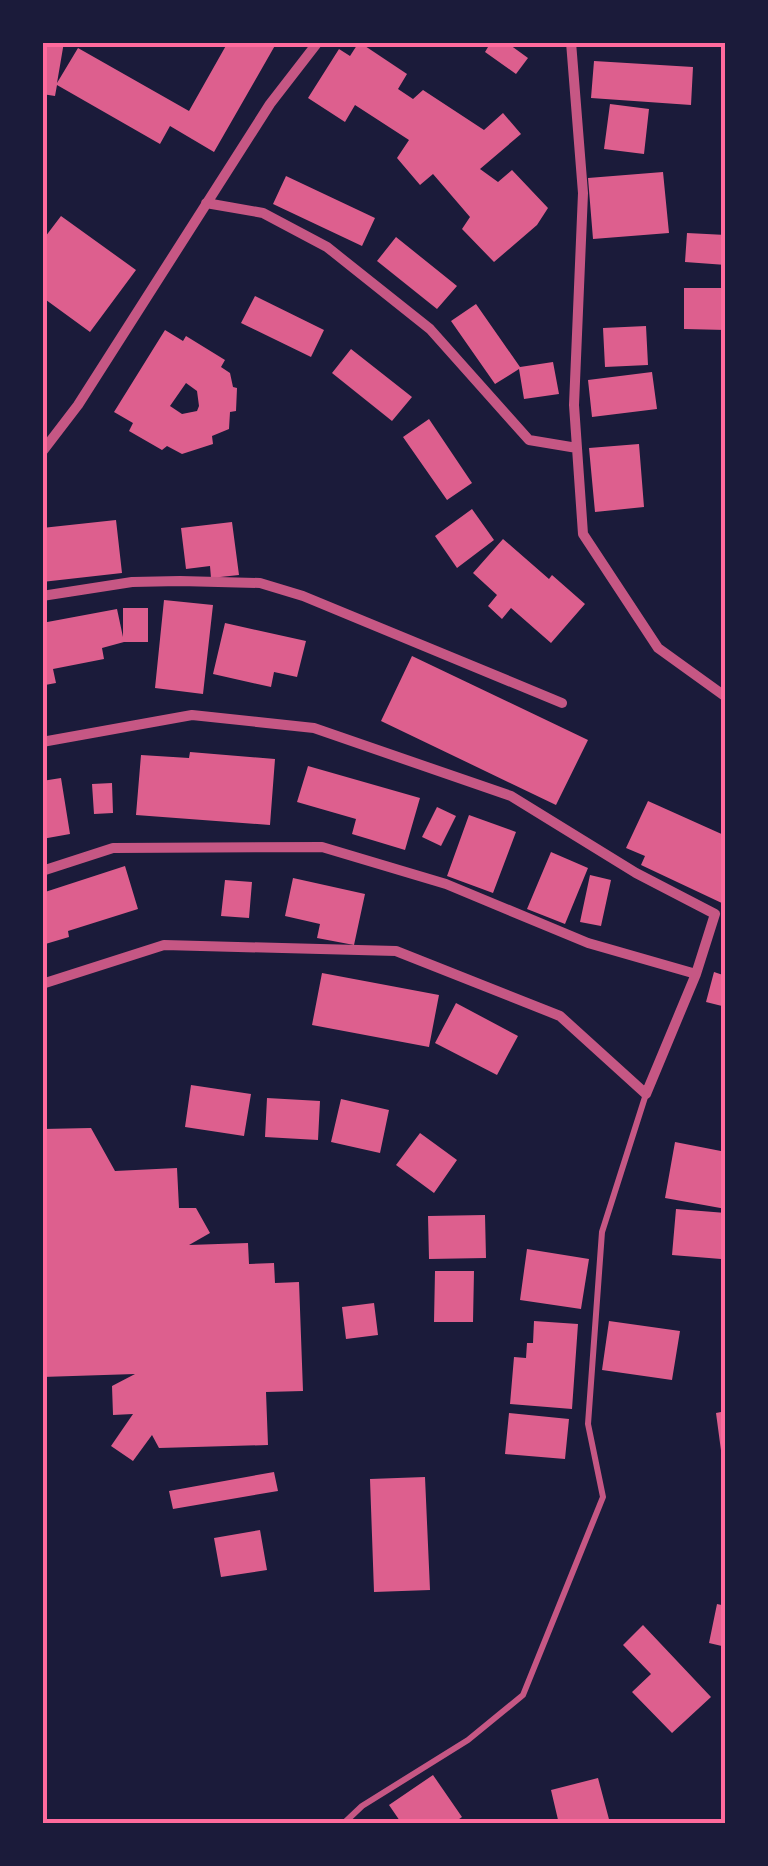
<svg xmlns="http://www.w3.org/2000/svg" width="768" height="1866" font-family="'Fira Sans',sans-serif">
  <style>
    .building { fill: #dd5f8e; fill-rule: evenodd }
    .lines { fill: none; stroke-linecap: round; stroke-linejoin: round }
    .service { stroke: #c65784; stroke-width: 6 }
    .minor { stroke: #c65784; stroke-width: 10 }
    .neatline { fill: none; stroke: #ff6b9d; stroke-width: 4 }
  </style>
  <rect width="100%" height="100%" fill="#1b1b3a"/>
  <path class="building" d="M42 42H64L57 83 78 48 189 111 228 42H277L214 152 170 126 160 144 57 85 55 96 42 94Z
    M359 42 407 74 398 89 413 99 423 90 484 130 503 113 521 134 480 169 498 182 512 170 548 208 537 225 494 262 462 229 470 217 433 174 420 185 397 158 409 140 355 105 345 122 308 98 339 49 350 56Z
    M491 42H506L528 58 516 74 485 52Z
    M594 61 693 67 691 105 591 98Z
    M610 104 649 109 644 154 604 149Z
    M663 172 669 233 593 239 588 178Z
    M286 176 375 218 362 246 273 204Z
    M61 216 136 270 90 332 42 297V241Z
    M687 233 726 235V265L685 262Z
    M396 237 457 286 437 309 377 261Z
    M684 288H726V330L684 329Z
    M255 296 324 330 311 357 241 323Z
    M476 304 520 367 553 362 559 394 524 399 519 369 495 384 451 321Z
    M646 326 648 365 605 367 603 328Z
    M165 330 183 341 186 336 225 360 221 367 230 373 233 387 237 388 236 411 230 412 229 429 212 436 213 444 182 454 167 446 162 450 129 431 133 423 114 412ZM186 383 197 391 199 406 197 411 182 414 170 406Z
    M351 349 412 397 392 421 332 373Z
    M652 372 657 409 592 417 588 380Z
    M429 419 472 483 447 500 403 437Z
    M639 444 644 507 595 512 589 448Z
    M472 509 494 540 457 568 435 536Z
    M116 520 122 573 42 582V528Z
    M232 522 239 575 211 578 210 566 186 569 181 528Z
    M503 539 549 579 552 575 585 604 551 643 511 608 502 619 488 606 497 595 473 573Z
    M164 600 213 605 203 694 155 688Z
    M123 608H148V642H124L102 648 104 659 53 669 56 683 45 685 42 623 117 609 123 637Z
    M225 623 306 641 297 677 274 672 271 687 213 674Z
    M412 656 588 740 556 805 381 721Z
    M190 752 275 759 270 825 136 815 141 755 189 758Z
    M308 766 420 798 405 850 352 834 356 819 297 802Z
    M61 778 70 834 42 839V781Z
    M112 783 113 813 94 814 92 784Z
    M648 801 726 836V905L641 865 645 856 626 848Z
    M437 807 456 816 441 846 422 837Z
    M469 815 516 832 493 893 447 876Z
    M551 852 588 868 565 924 527 909Z
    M125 866 138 909 68 931 69 937 42 945V893Z
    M590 875 611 880 601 926 580 922Z
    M293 878 365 894 354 945 317 938 320 924 285 916Z
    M225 880 252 882 249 918 221 916Z
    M714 972 726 976V1007L706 1002Z
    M322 973 439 995 429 1047 312 1025Z
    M456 1003 518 1036 497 1075 435 1043Z
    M191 1085 251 1094 244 1136 185 1127Z
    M267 1098 320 1101 318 1140 265 1137Z
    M341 1099 389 1110 380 1153 331 1142Z
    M91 1128 115 1171 177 1168 179 1208H196L210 1233 189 1245 248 1243 249 1264 274 1263 275 1283 299 1282 303 1391 266 1392 268 1445 159 1448 152 1435 133 1461 111 1446 133 1414 113 1415 112 1386 135 1374 42 1377 43 1129Z
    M420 1133 457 1160 434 1193 396 1165Z
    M675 1142 726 1152V1209L665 1198Z
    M676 1209 726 1213V1249H721V1259L672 1255Z
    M485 1215 486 1258 429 1259 428 1216Z
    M527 1249 589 1259 581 1309 520 1300Z
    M435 1271H474L473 1322H434Z
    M374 1303 378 1335 346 1339 342 1307Z
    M534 1321 578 1324 572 1409 510 1404 514 1357 526 1358 527 1343H533Z
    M609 1321 680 1331 672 1380 602 1370Z
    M726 1411V1458H722L716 1413Z
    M509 1413 569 1419 565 1459 505 1454Z
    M274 1472 278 1491 173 1509 169 1491Z
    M425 1477 430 1590 374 1592 370 1479Z
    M260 1530 267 1570 221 1577 214 1538Z
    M717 1604 726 1606V1647L709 1643Z
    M643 1625 711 1697 672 1733 632 1692 651 1674 623 1645Z
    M433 1775 462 1817 452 1824H402L389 1805Z
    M598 1778 610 1823 559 1824 551 1790Z"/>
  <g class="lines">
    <path class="service" d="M343 1824 362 1806 468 1740 523 1695 603 1497 588 1424 602 1232 646 1094"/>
    <path class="minor" d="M571 42 583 193 574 405 583 534 658 648 726 697
      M206 203 263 213 327 247 430 329 529 440 577 448
      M42 452 78 405 270 104 318 42
      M42 596 132 582 180 581 260 583 303 596 562 703
      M42 742 192 715 314 728 511 796 636 873 715 914 696 974 588 943 446 884 322 847 113 848 42 871
      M42 984 164 945 396 951 560 1016 646 1094 696 974"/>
  </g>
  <rect width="768" height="1866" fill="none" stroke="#1b1b3a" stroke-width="90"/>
  <rect x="45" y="45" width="678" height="1776" class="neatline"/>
</svg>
